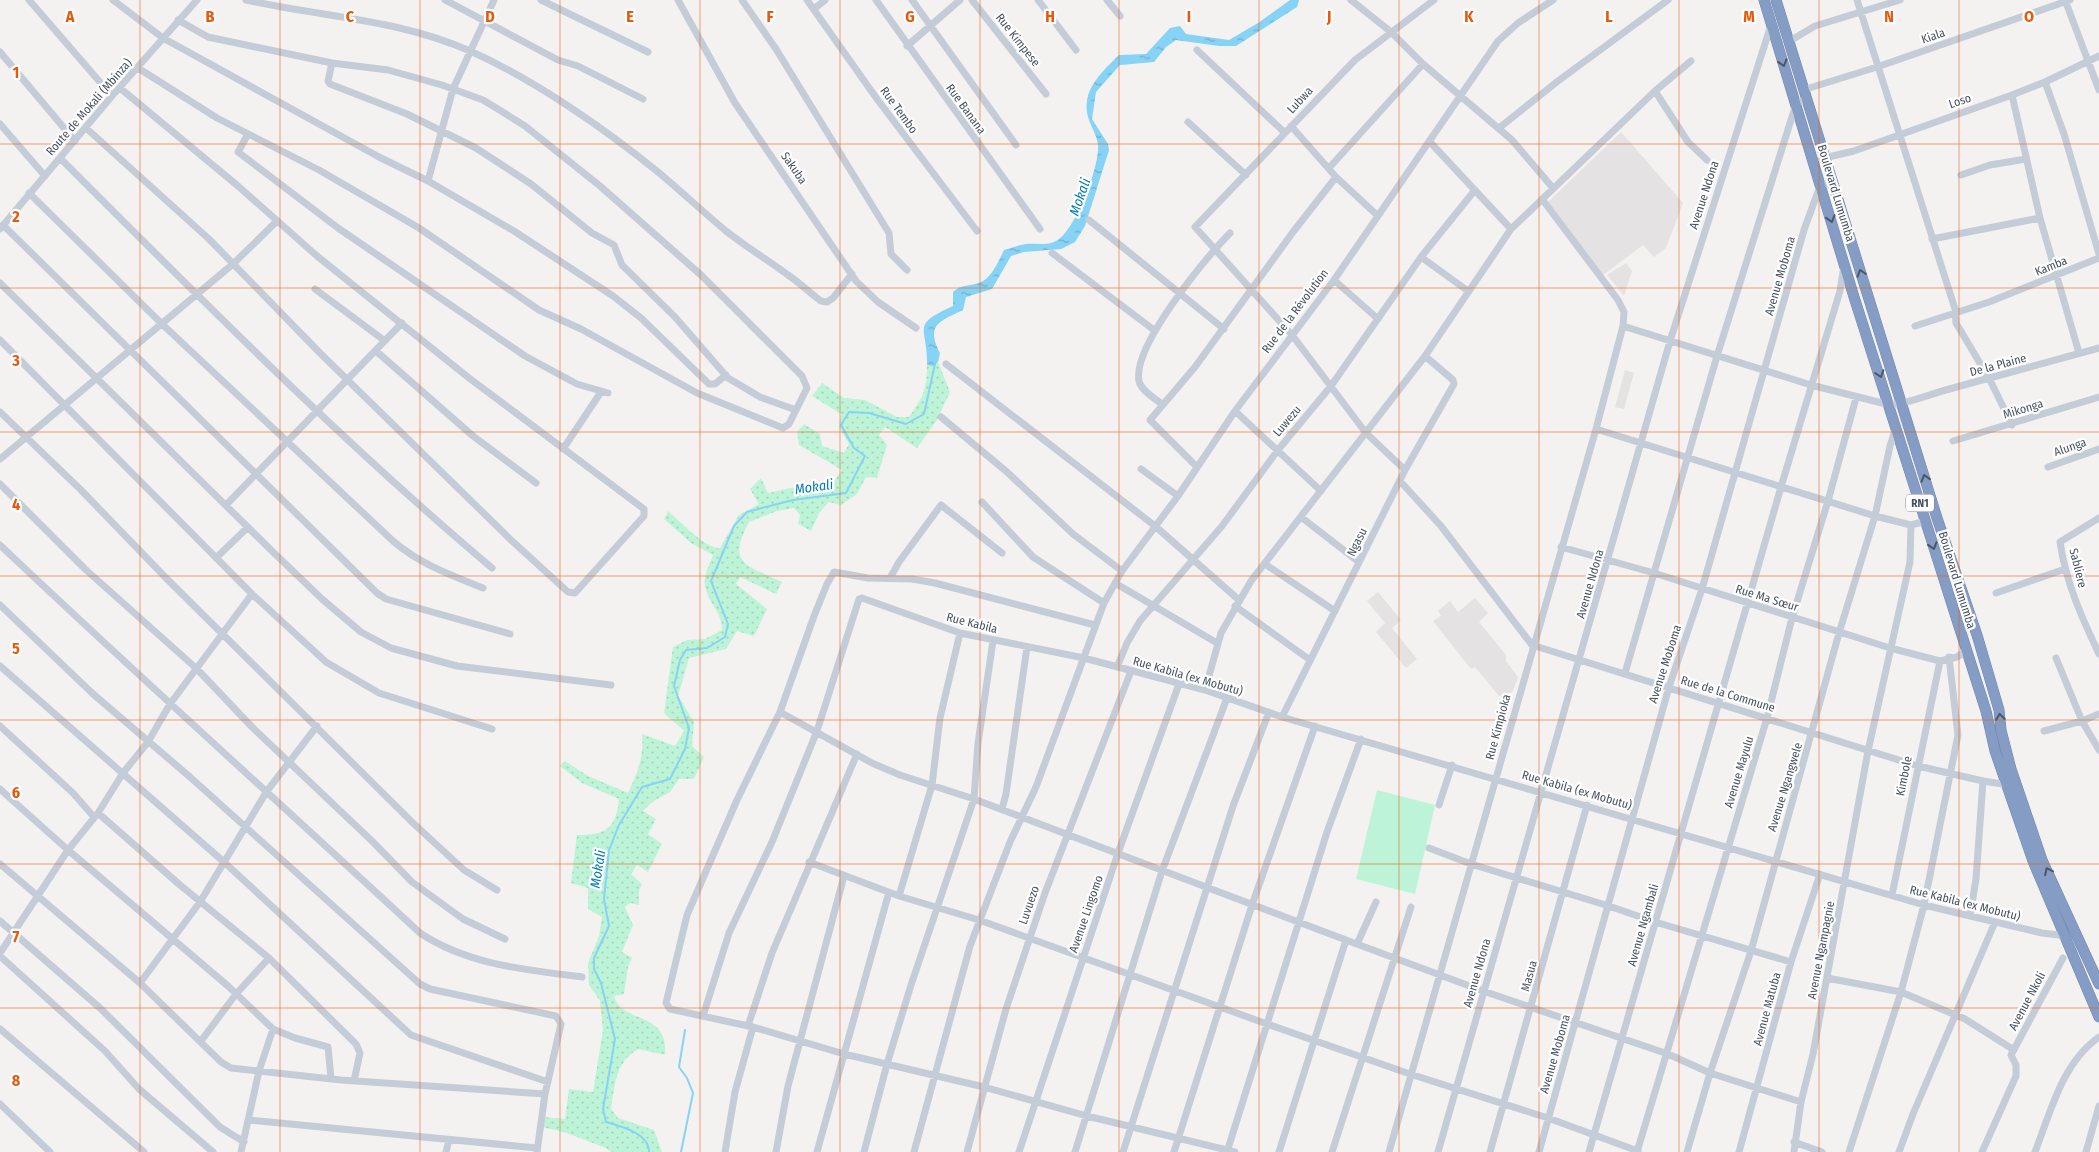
<svg xmlns="http://www.w3.org/2000/svg" width="2099" height="1152" font-family="'Fira Sans Condensed',sans-serif">
  <style>
    .education { fill: #e5e2e3 }
    .grass { fill: url(#grass-dots) }
    .garden { fill: #bdf4d7 }
    .water { fill: url(#water-ripples) }
    .lines { fill: none; stroke-linecap: round; stroke-linejoin: round }
    .stream { stroke: #86d3f5; stroke-width: 2 }
    .highway-casing { stroke: #7088b0; stroke-width: 11 }
    .minor { stroke: #c4ccd7; stroke-width: 7 }
    .highway { stroke: #859dc4; stroke-width: 10 }
    .oneway { stroke: #4a5666 }
    .grid { fill: none; stroke: #e8590c; stroke-width: 1; stroke-opacity: 0.55 }
    .labels { text-anchor: middle; dominant-baseline: central; stroke-width: 4.5; stroke-linejoin: round; paint-order: stroke }
    .shield { fill: #fff; stroke: #7e8690; stroke-width: 1 }
    .shield-label { font-size: 11px; font-weight: bold; fill: #475261 }
    .street-label { font-size: 12px; fill: #475261; stroke: #fff }
    .water-label { font-size: 14px; font-style: italic; fill: #017cb2; stroke: #fff }
    .grid-label { font-size: 16px; text-anchor: middle; font-weight: bold; fill: #e8590c; stroke: #fff; stroke-width: 4.5; stroke-linejoin: round; paint-order: stroke }
  </style>
  <defs>
    <pattern id="grass-dots" width="8" height="8" patternUnits="userSpaceOnUse" patternTransform="scale(1.25)"><rect width="8" height="8" fill="#bdf4d7"/><path d="M2 2h.1M6 6h.1" fill="none" stroke="#a4d3bb" stroke-width="1.8" stroke-linecap="round"/></pattern>
    <pattern id="water-ripples" width="26" height="14" patternUnits="userSpaceOnUse" patternTransform="scale(1.25)"><rect width="26" height="14" fill="#86d3f5"/><path d="M2 4q2-2 4 0t4 0M15 11q2-2 4 0t4 0" fill="none" stroke="#6faeca"/></pattern>
  </defs>
  <rect width="100%" height="100%" fill="#f4f1f1"/>
  <path class="education" d="M1621 132 1683 203 1666 248 1654 257 1643 245 1603 275 1548 202Z
    M1626 263 1632 271 1624 296 1607 275Z
    M1625 370 1634 373 1624 409 1615 407Z
    M1378 592 1401 620 1392 628 1417 659 1406 668 1376 632 1385 623 1367 601Z
    M1475 598 1488 613 1479 622 1506 655V661L1518 677 1513 691 1507 695 1499 696 1475 667 1471 669 1433 621 1441 616 1438 611 1450 601 1458 612Z"/>
  <path class="grass" d="M938 362 950 392 937 420 917 448 885 427 879 435 887 445 877 478 866 477 857 494 841 505 829 502 819 513 811 531 798 524 800 515 794 508 777 511 749 522C726 565 747 565 782 582L776 594 740 577 736 584 767 609 754 636 737 631 726 649 689 658 678 696 694 722 692 746 704 757 694 779H679L670 792 652 802 643 811 656 819 648 834 662 844 648 872 637 865 631 874 642 884 639 891V905L630 903 625 907 633 925 622 952 632 958 628 967 624 994 614 996C621 1024 669 1010 665 1055L638 1049C615 1063 615 1084 611 1109L618 1118 654 1130 662 1152H611L606 1148 564 1132 542 1127 543 1117 565 1119 569 1089 593 1092 603 1030 600 1001 589 985 588 963 599 936 602 917 588 909V888L571 883 577 835C606 835 616 829 619 799L582 783 560 766 565 761 588 776 628 793C638 772 644 757 642 734L675 746 684 731 664 713 673 647 687 640 705 639 722 630C722 611 708 603 705 586 703 577 710 563 713 555L691 543 664 519 668 511C679 520 705 549 720 548L739 515 759 504 750 489 761 478 768 493 818 482 831 486 842 470 799 445 797 432 804 424 820 434 822 446 844 453 849 444 839 427 841 414 812 396 822 383 844 398 865 400 897 417H909C923 398 927 389 927 365L933 366Z"/>
  <path class="garden" d="M1377 790 1435 805 1415 894 1356 879Z"/>
  <path class="water" d="M1290 0H1299L1297 7 1236 46H1219L1176 40 1166 47 1154 62 1120 65 1096 92 1092 119 1108 144 1109 150 1085 226 1075 242 1061 249 1024 252 1011 256 992 289 966 297 963 310C940 321 925 325 940 353L938 362 933 366 927 365C928 326 909 326 953 306V292C962 283 973 287 983 281 993 275 999 260 1004 250 1011 248 1018 245 1026 244 1035 243 1048 246 1056 241 1075 232 1100 166 1098 145 1097 131 1084 120 1087 101 1089 83 1107 67 1119 55L1146 54 1170 28 1180 26 1186 34 1229 40 1258 23Z"/>
  <g class="lines">
    <path class="stream" d="M649 1152C649 1133 620 1126 606 1122L603 1109 615 1039 601 983 594 969V958L609 926 604 899 609 850 619 825 642 787 670 779 685 749 689 728 674 686 680 660 686 650 707 648 725 637 728 624 711 581 734 526 747 512 793 500 846 493 865 456 854 448 841 425 849 412 869 413 906 424 924 414 935 364
      M681 1152 693 1093 687 1078 679 1067 685 1030"/>
    <g class="highway-casing">
      <path id="highway" d="M1764 0 1854 297 1986 711 1995 751 2033 861 2099 1017
        M1776 0 1937 518 1977 635 1999 710 2001 730 2011 769 2042 860 2099 984"/>
    </g>
    <path class="minor" d="M29 0 112 96
      M113 0 163 38 379 157 428 181 514 231 613 296 641 318 709 384H715L726 375
      M246 0C322 17 398 19 470 51 533 79 604 128 658 172 681 191 703 212 726 231 746 247 768 260 788 275 800 283 810 293 821 301L827 302 833 298 852 274
      M445 0 558 60 578 66 643 99
      M541 0 648 52
      M678 0 735 103 856 281 878 302 916 328
      M742 0 776 49 889 233 891 254 907 270
      M807 0 877 99 977 231
      M876 0 1040 229
      M912 0 1016 145
      M972 0 1046 94
      M1038 0 1076 50
      M1107 0 1120 16
      M1351 0 1391 32 1423 64 1512 140 1553 188
      M1857 0 1955 309 1956 323 1990 380 2012 425
      M2065 0 2099 90
      M814 9 825 0
      M1788 42 1815 26 1900 0
      M907 46 960 0
      M1197 50 1284 132
      M0 52 75 141
      M332 63 328 81 330 84 407 114 476 148 531 184 592 233 614 245 622 265 675 317 728 378 760 397 796 410
      M138 68 217 118 319 170 419 228 539 310 581 329 697 393 783 428 789 424 807 388 802 376 701 275 600 186 525 126 498 109 483 100 442 85 388 70 332 63 208 37 178 20
      M2045 82 2064 134 2099 254
      M1803 90 1877 67 2070 0
      M1655 91 1688 142 1707 160
      M2012 95 2040 218 2079 353
      M1188 122 1246 175
      M0 124 45 176
      M1291 126 1336 177 1378 216
      M86 128 209 239 321 354 510 539 568 592 575 593 644 516V509L469 378 317 256 238 186 120 88
      M1499 128 1558 81 1668 0
      M248 134 238 152 338 228 525 356 577 384 608 393
      M1430 142 1511 229
      M60 158C201 299 340 440 492 568
      M1824 158 1854 151 2012 95 2045 82 2099 56
      M1329 168 1423 64
      M1961 175 1990 165 2026 159
      M428 181 453 89 494 0
      M29 193 162 324 393 541C420 564 450 575 483 588
      M1089 220 1224 329
      M3 225 377 593 386 599 510 634
      M0 229 112 96 197 0
      M1932 239 2040 218
      M1052 253 1154 330
      M1421 257 1468 291
      M1334 280 1378 319
      M0 283 272 551 322 599 361 632 391 648 457 666 611 685
      M315 289 385 341
      M1623 326 1811 385 1890 405C1912 403 1932 393 1953 388 2002 375 2050 361 2099 348
      M1915 326 1989 302 2099 258
      M0 340 252 594 326 662 379 693 492 729
      M376 351 473 436 536 483
      M946 364 1155 526 1239 600
      M1163 405C1156 399 1141 391 1139 381 1132 346 1206 258 1230 233
      M1235 411 1321 491
      M0 412 81 490 167 579 413 823 464 870 497 890
      M941 417 1007 472 1073 534 1122 571
      M1596 429 1875 516 1911 525
      M1953 441 2099 397
      M563 449 601 392
      M0 459 233 264 276 222
      M1197 467 1150 420 1195 367 1293 232 1336 177
      M2048 467 2099 449
      M1141 469 1178 496
      M1405 470 1366 433 1292 335 1195 227 1355 60 1434 0
      M1400 481 1441 526 1532 645 1918 766 1983 781 2009 785
      M0 484 85 569 197 669 252 727 373 842 412 882 463 919 505 939
      M982 502 1033 557 1104 603
      M226 505 402 323
      M1301 517 1359 562
      M2099 518 2060 542C2066 583 2082 618 2099 654
      M0 545C138 676 280 803 420 933 468 965 527 970 582 977
      M1561 547 1654 573 1890 648 1940 661 1957 657 1966 651
      M216 558 248 527
      M1265 564 1335 611
      M890 578 899 562 941 505 1002 553
      M1115 583 1217 643
      M1996 593 2065 569
      M0 605 92 693 190 777 420 984 430 989 556 1016 561 1024 545 1094 537 1152
      M1235 606 1310 660
      M1095 625 935 583 912 579 868 578 834 572 827 584 814 616 780 712 737 800 687 915 666 1003 670 1009 753 1027 844 1054 984 1087 1087 1116 1235 1152
      M2056 658 2082 721 2099 750
      M0 666 224 862 411 1035 548 1082
      M1117 667 1127 643 1140 621 1222 526 1278 450 1331 386 1421 257 1475 190
      M1625 673 1717 356 1796 104 1806 98
      M1205 690 1221 633 1251 581 1425 356 1511 229 1655 91 1691 61
      M780 712 872 763 900 775 974 799 1346 940
      M1282 717 1405 470 1454 384 1453 380 1425 356
      M0 726 73 793 94 817
      M2044 731 2082 721 2099 714
      M0 789 68 850 228 986 273 1029 295 1038 328 1047 331 1078
      M1439 805 1452 765
      M1002 809 1006 794 1027 647
      M98 813 180 885 269 958 356 1044 360 1053 354 1081
      M1429 848 1471 864 1609 906 1655 922 1791 962
      M809 862 899 896 979 920 1267 1024 1410 1074 1548 1118 1638 1151
      M0 864 140 983 221 1062 231 1068 341 1080 545 1094
      M1892 895 1940 661
      M899 896 932 785 940 718 960 633
      M1970 916 1976 879 1983 781
      M0 921 100 1008 220 1127 244 1142
      M1357 944 1376 902
      M0 953 68 850 98 813 123 773 148 742 170 704 252 594
      M0 956 105 1051 139 1089 213 1152
      M1827 978 1901 992 1965 1019 2014 1050
      M140 983 200 902 267 791 317 726
      M703 1016 729 933 772 842 817 731 859 599 862 598 960 633 1084 658 1205 690 1282 717 1924 905 2042 933 2059 935 2064 938
      M748 1026 772 953 857 754
      M0 1029 144 1152
      M201 1041 236 994 269 958
      M0 1104 50 1152
      M248 1120 537 1148
      M1794 1142 1822 1152
      M241 1152 259 1071 273 1029
      M446 1152 449 1140
      M725 1152 735 1092 753 1027
      M776 1152 788 1086 844 876
      M817 1152 889 892
      M864 1152 887 1064 911 985 974 799 978 743 993 641
      M914 1152 970 946 1010 842 1036 787 1104 603 1122 571 1178 496 1235 411 1334 280 1498 41 1518 23 1553 0
      M967 1152 1006 1009 1045 893 1131 671
      M1019 1152 1118 853 1179 684
      M1075 1152 1162 871 1227 698
      M1123 1152 1233 806 1269 712
      M1174 1152 1252 905 1315 726
      M1227 1152 1327 832 1361 739
      M1279 1152 1346 940 1483 991 1668 1054 1710 1073 1801 1102
      M1332 1152 1411 907
      M1389 1152 1596 429 1623 326 1624 312 1618 300 1542 199
      M1438 1152 1670 341 1771 25
      M1490 1152 1587 805
      M1539 1152 1669 687 1702 589 1804 230 1820 186 1832 182
      M1589 1152 1781 487 1840 291 1844 266
      M1637 1152 1767 718 1792 618 1828 501 1856 398
      M1687 1152 1710 1073 1751 951 1839 633 1875 516 1890 446 1896 427
      M1739 1152 1791 962 1820 874
      M1794 1152 1801 1102 1813 1054 1868 751 1910 562 1911 525 1926 521
      M1849 1152 1901 992 1924 905 1958 735 1949 657
      M1899 1152 1913 1114 1995 922
      M1982 1152 2016 1076V1065L2011 1055 2063 958
      M2035 1152C2051 1111 2062 1063 2099 1037
      M2086 1152 2099 1106"/>
    <use href="#highway" class="highway"/>
  </g>
  <defs><path id="oneway-chevron" d="M-2-3.5L2.5 0L-2 3.5" fill="none" stroke-width="1.6" stroke-linecap="round" stroke-linejoin="round" transform="scale(1.25)"/></defs>
  <g class="oneway">
    <use href="#oneway-chevron" transform="translate(1783 63) rotate(73)"/>
    <use href="#oneway-chevron" transform="translate(1831 219) rotate(73)"/>
    <use href="#oneway-chevron" transform="translate(1861 273) rotate(-108)"/>
    <use href="#oneway-chevron" transform="translate(1880 374) rotate(72)"/>
    <use href="#oneway-chevron" transform="translate(1925 478) rotate(-107)"/>
    <use href="#oneway-chevron" transform="translate(1933 546) rotate(73)"/>
    <use href="#oneway-chevron" transform="translate(2000 717) rotate(-97)"/>
    <use href="#oneway-chevron" transform="translate(2048 871) rotate(-116)"/>
  </g>
  <path class="grid" d="M140 0V1152M280 0V1152M420 0V1152M560 0V1152M700 0V1152M840 0V1152M980 0V1152M1119 0V1152M1259 0V1152M1399 0V1152M1539 0V1152M1679 0V1152M1819 0V1152M1959 0V1152M0 144H2099M0 288H2099M0 432H2099M0 576H2099M0 720H2099M0 864H2099M0 1008H2099"/>
  <g class="labels">
    <rect class="shield" x="1906" y="494.5" width="28" height="17" rx="4"/>
    <g class="shield-label">
      <text x="1920" y="503">RN1</text>
    </g>
    <g class="street-label">
      <text transform="translate(1933 36) rotate(-19)">Kiala</text>
      <text transform="translate(1018 40) rotate(52)">Rue Kimpese</text>
      <text transform="translate(1300 100) rotate(-47)">Lubwa</text>
      <text transform="translate(1960 101) rotate(-19)">Loso</text>
      <text transform="translate(89 107) rotate(-49)">Route de Mokali (Mbinza)</text>
      <text transform="translate(966 109) rotate(54)">Rue Banana</text>
      <text transform="translate(899 110) rotate(54)">Rue Tembo</text>
      <text transform="translate(794 168) rotate(55)">Sakuba</text>
      <text transform="translate(1836 193) rotate(73)">Boulevard Lumumba</text>
      <text transform="translate(1704 195) rotate(-72)">Avenue Ndona</text>
      <text transform="translate(2051 266) rotate(-22)">Kamba</text>
      <text transform="translate(1780 276) rotate(-74)">Avenue Moboma</text>
      <text transform="translate(1295 311) rotate(-53)">Rue de la Révolution</text>
      <text transform="translate(1998 365) rotate(-15)">De la Plaine</text>
      <text transform="translate(2023 409) rotate(-17)">Mikonga</text>
      <text transform="translate(1287 421) rotate(-50)">Luwezu</text>
      <text transform="translate(2070 447) rotate(-19)">Alunga</text>
      <text transform="translate(1357 542) rotate(-64)">Ngasu</text>
      <text transform="translate(2078 568) rotate(76)">Sabliere</text>
      <text transform="translate(1957 580) rotate(73)">Boulevard Lumumba</text>
      <text transform="translate(1590 584) rotate(-74)">Avenue Ndona</text>
      <text transform="translate(1767 598) rotate(17)">Rue Ma Sœur</text>
      <text transform="translate(972 623) rotate(14)">Rue Kabila</text>
      <text transform="translate(1665 664) rotate(-72)">Avenue Moboma</text>
      <text transform="translate(1188 676) rotate(16)">Rue Kabila (ex Mobutu)</text>
      <text transform="translate(1728 694) rotate(17)">Rue de la Commune</text>
      <text transform="translate(1498 727) rotate(-75)">Rue Kimpioka</text>
      <text transform="translate(1739 772) rotate(-73)">Avenue Mayulu</text>
      <text transform="translate(1904 776) rotate(-79)">Kimbole</text>
      <text transform="translate(1785 787) rotate(-73)">Avenue Ngangwele</text>
      <text transform="translate(1577 790) rotate(16)">Rue Kabila (ex Mobutu)</text>
      <text transform="translate(1965 903) rotate(14)">Rue Kabila (ex Mobutu)</text>
      <text transform="translate(1029 905) rotate(-71)">Luvuezo</text>
      <text transform="translate(1086 914) rotate(-71)">Avenue Lingomo</text>
      <text transform="translate(1643 925) rotate(-74)">Avenue Ngambali</text>
      <text transform="translate(1821 950) rotate(-79)">Avenue Ngampagnie</text>
      <text transform="translate(1477 973) rotate(-74)">Avenue Ndona</text>
      <text transform="translate(1529 976) rotate(-75)">Masua</text>
      <text transform="translate(2027 1001) rotate(-62)">Avenue Nkoli</text>
      <text transform="translate(1767 1009) rotate(-75)">Avenue Matuba</text>
      <text transform="translate(1555 1054) rotate(-74)">Avenue Moboma</text>
    </g>
    <g class="water-label">
      <text transform="translate(1080 197) rotate(-71)">Mokali</text>
      <text transform="translate(814 487) rotate(-8)">Mokali</text>
      <text transform="translate(598 869) rotate(-81)">Mokali</text>
    </g>
  </g>
  <g class="grid-label">
    <text x="70" y="22">A</text>
    <text x="210" y="22">B</text>
    <text x="350" y="22">C</text>
    <text x="490" y="22">D</text>
    <text x="630" y="22">E</text>
    <text x="770" y="22">F</text>
    <text x="910" y="22">G</text>
    <text x="1050" y="22">H</text>
    <text x="1189" y="22">I</text>
    <text x="1329" y="22">J</text>
    <text x="1469" y="22">K</text>
    <text x="1609" y="22">L</text>
    <text x="1749" y="22">M</text>
    <text x="1889" y="22">N</text>
    <text x="2029" y="22">O</text>
    <text x="16" y="78">1</text>
    <text x="16" y="222">2</text>
    <text x="16" y="366">3</text>
    <text x="16" y="510">4</text>
    <text x="16" y="654">5</text>
    <text x="16" y="798">6</text>
    <text x="16" y="942">7</text>
    <text x="16" y="1086">8</text>
  </g>
</svg>
